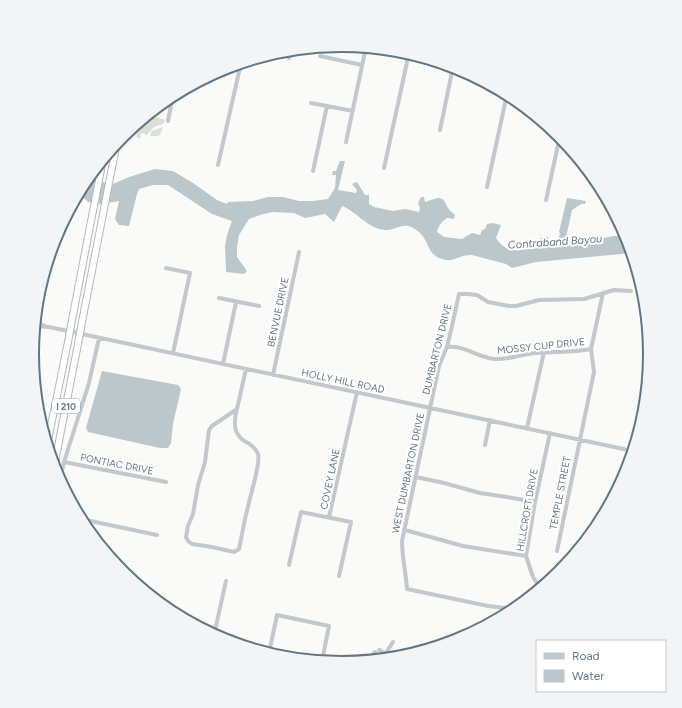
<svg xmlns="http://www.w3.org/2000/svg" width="682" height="708" font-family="Figtree,sans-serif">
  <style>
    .green { fill: #dadfd7 }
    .water { fill: #bbc7cb }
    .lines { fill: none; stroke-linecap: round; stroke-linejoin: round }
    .highway-casing { stroke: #b4b9bd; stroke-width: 8 }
    .minor { stroke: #c3c8cc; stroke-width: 4 }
    .highway { stroke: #fff; stroke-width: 6 }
    .highway-bridge-casing { stroke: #b4b9bd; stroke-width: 8; stroke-linecap: butt }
    .highway-bridge { stroke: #fff; stroke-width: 6 }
    .labels { text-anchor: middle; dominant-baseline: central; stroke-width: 4; stroke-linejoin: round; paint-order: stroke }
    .shield { fill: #fff; stroke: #939fa8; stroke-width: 1 }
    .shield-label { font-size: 9px; font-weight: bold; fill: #657683 }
    .street-label { font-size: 10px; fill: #657683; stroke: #fff }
    .water-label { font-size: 11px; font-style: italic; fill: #60757c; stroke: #fff }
    .rim { fill: none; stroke: #657683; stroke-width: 2 }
  </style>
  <rect width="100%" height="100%" fill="#fafaf8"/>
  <path class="green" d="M146 116H152L165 120 163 124 154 127 146 136 144 133 140 134 141 138H137C135 130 140 121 146 116Z
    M163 127 160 135 157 136H150L152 131Z"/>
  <path class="water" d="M340 161H345L338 190 356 193 357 190 352 184 357 182 365 195H369V204L374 207 393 211 405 209 419 212 420 208 418 203 421 197H424L425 202C429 201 433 199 437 198 445 198 445 203 448 208 450 211 453 213 455 215L454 219 447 218C441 222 439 225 437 232L444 237 462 239 472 233 480 235 482 230 485 229 487 224 493 223 501 225 496 238C502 248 514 254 526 248 532 245 537 239 545 236L549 238 548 242 556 244 558 242 560 233 559 232 567 198 586 201 585 204H581L572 210 565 242 566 244C587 248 606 233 626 236L632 253 536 262 512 268 506 264 472 255C461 254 453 263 442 259 427 255 429 240 419 232 404 219 398 230 385 230 368 229 356 211 342 206L334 222 325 214 305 218 294 213 272 212 260 215 249 219 239 235 237 247V257L247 271 244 274 226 272 225 246 227 235 232 221 212 214 168 185H153L139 189 137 194 129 226 119 225 115 219 119 201 101 204 88 202 78 193 88 177 90 180 113 184 129 177 155 169 173 171 193 183 217 200 227 204 228 202 253 201 268 197H283L299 201H313L328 199 335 188 336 175H332L333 171H336Z
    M102 371 178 385 181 389 173 424 171 443 168 448H160L88 432 86 428Z"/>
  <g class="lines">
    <g class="highway-casing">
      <path id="highway" d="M72 320 103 159
        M82 322 117 142
        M47 445 68 342
        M54 467 78 344"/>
    </g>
    <path class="minor" d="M320 56 362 65
      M289 58 291 50
      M311 103 353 111
      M168 121 173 95
      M440 130 453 67
      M346 142 366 47
      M218 165 241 63
      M384 168 409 53
      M313 171 327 106
      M487 187 507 94
      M546 200 560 136
      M607 204 608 200
      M166 268 190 273 173 353
      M219 298 259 306
      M35 322 45 326
      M35 326 49 327 633 451
      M447 347C464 345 477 357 494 359 508 360 522 354 536 353 555 351 572 353 591 349
      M223 364 236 302
      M273 375 299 252
      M237 409C233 423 233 436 248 443 252 446 256 448 258 454 261 463 250 496 248 507 244 521 242 535 239 549L234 552 212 547 192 544 188 541 186 537 188 526 193 514 198 485 205 462 209 430 212 426 237 409 246 369
      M527 428 544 352
      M485 445 490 420
      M631 450 636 426 646 392
      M64 462 166 482
      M416 477 444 483 480 493 507 497 535 502
      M60 480 64 462 89 383 99 338
      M329 517 357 392
      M81 519 157 535
      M405 530 463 546 526 556
      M557 551 594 372 591 349 603 293
      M289 565 301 512 351 522 339 576
      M540 588 533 577 526 556 535 502 550 433
      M515 609 488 606 407 589C406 573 402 557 402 541L439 366 447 347 452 326 459 294H468L477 295 488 302 509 306H516L539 300 584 299 614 290 631 291
      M214 635 226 581
      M379 650H380L385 654
      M269 653 277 615 329 626 322 661
      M360 657 376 660
      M374 659V653L375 652
      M382 659 393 642"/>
    <use href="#highway" class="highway"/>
    <g class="highway-bridge-casing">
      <path id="highway-bridge" d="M68 342 72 320
        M78 344 82 322"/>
    </g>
    <use href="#highway-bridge" class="highway-bridge"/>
  </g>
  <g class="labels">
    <rect class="shield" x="52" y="399" width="28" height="14" rx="3"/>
    <g class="shield-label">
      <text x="66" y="406">I 210</text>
    </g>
    <g class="street-label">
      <text transform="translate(278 312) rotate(-78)">BENVUE DRIVE</text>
      <text transform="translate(541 346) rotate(-6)">MOSSY CUP DRIVE</text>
      <text transform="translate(437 349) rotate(-76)">DUMBARTON DRIVE</text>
      <text transform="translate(343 381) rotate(12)">HOLLY HILL ROAD</text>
      <text transform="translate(117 464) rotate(11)">PONTIAC DRIVE</text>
      <text transform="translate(408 473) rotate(-78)">WEST DUMBARTON DRIVE</text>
      <text transform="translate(330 479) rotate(-78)">COVEY LANE</text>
      <text transform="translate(560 493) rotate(-79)">TEMPLE STREET</text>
      <text transform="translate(527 510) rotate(-80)">HILLCROFT DRIVE</text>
    </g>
    <g class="water-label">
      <text transform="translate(555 242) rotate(-4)">Contraband Bayou</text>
    </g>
  </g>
  <path d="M0 0H682V708H0ZM39 354a302 302 0 1 1 604 0a302 302 0 1 1-604 0Z" fill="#f3f4f5" fill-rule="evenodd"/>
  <path class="rim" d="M39 354a302 302 0 1 1 604 0a302 302 0 1 1-604 0Z"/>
  <rect x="536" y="640" width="130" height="52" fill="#ffffff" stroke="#c1c8cd"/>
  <rect x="544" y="653" width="20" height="6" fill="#c3c8cc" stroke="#c1c8cd"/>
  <text x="572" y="660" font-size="12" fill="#657683">Road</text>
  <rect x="544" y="670" width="20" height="12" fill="#bbc7cb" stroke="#c1c8cd"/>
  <text x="572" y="680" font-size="12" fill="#657683">Water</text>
</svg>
